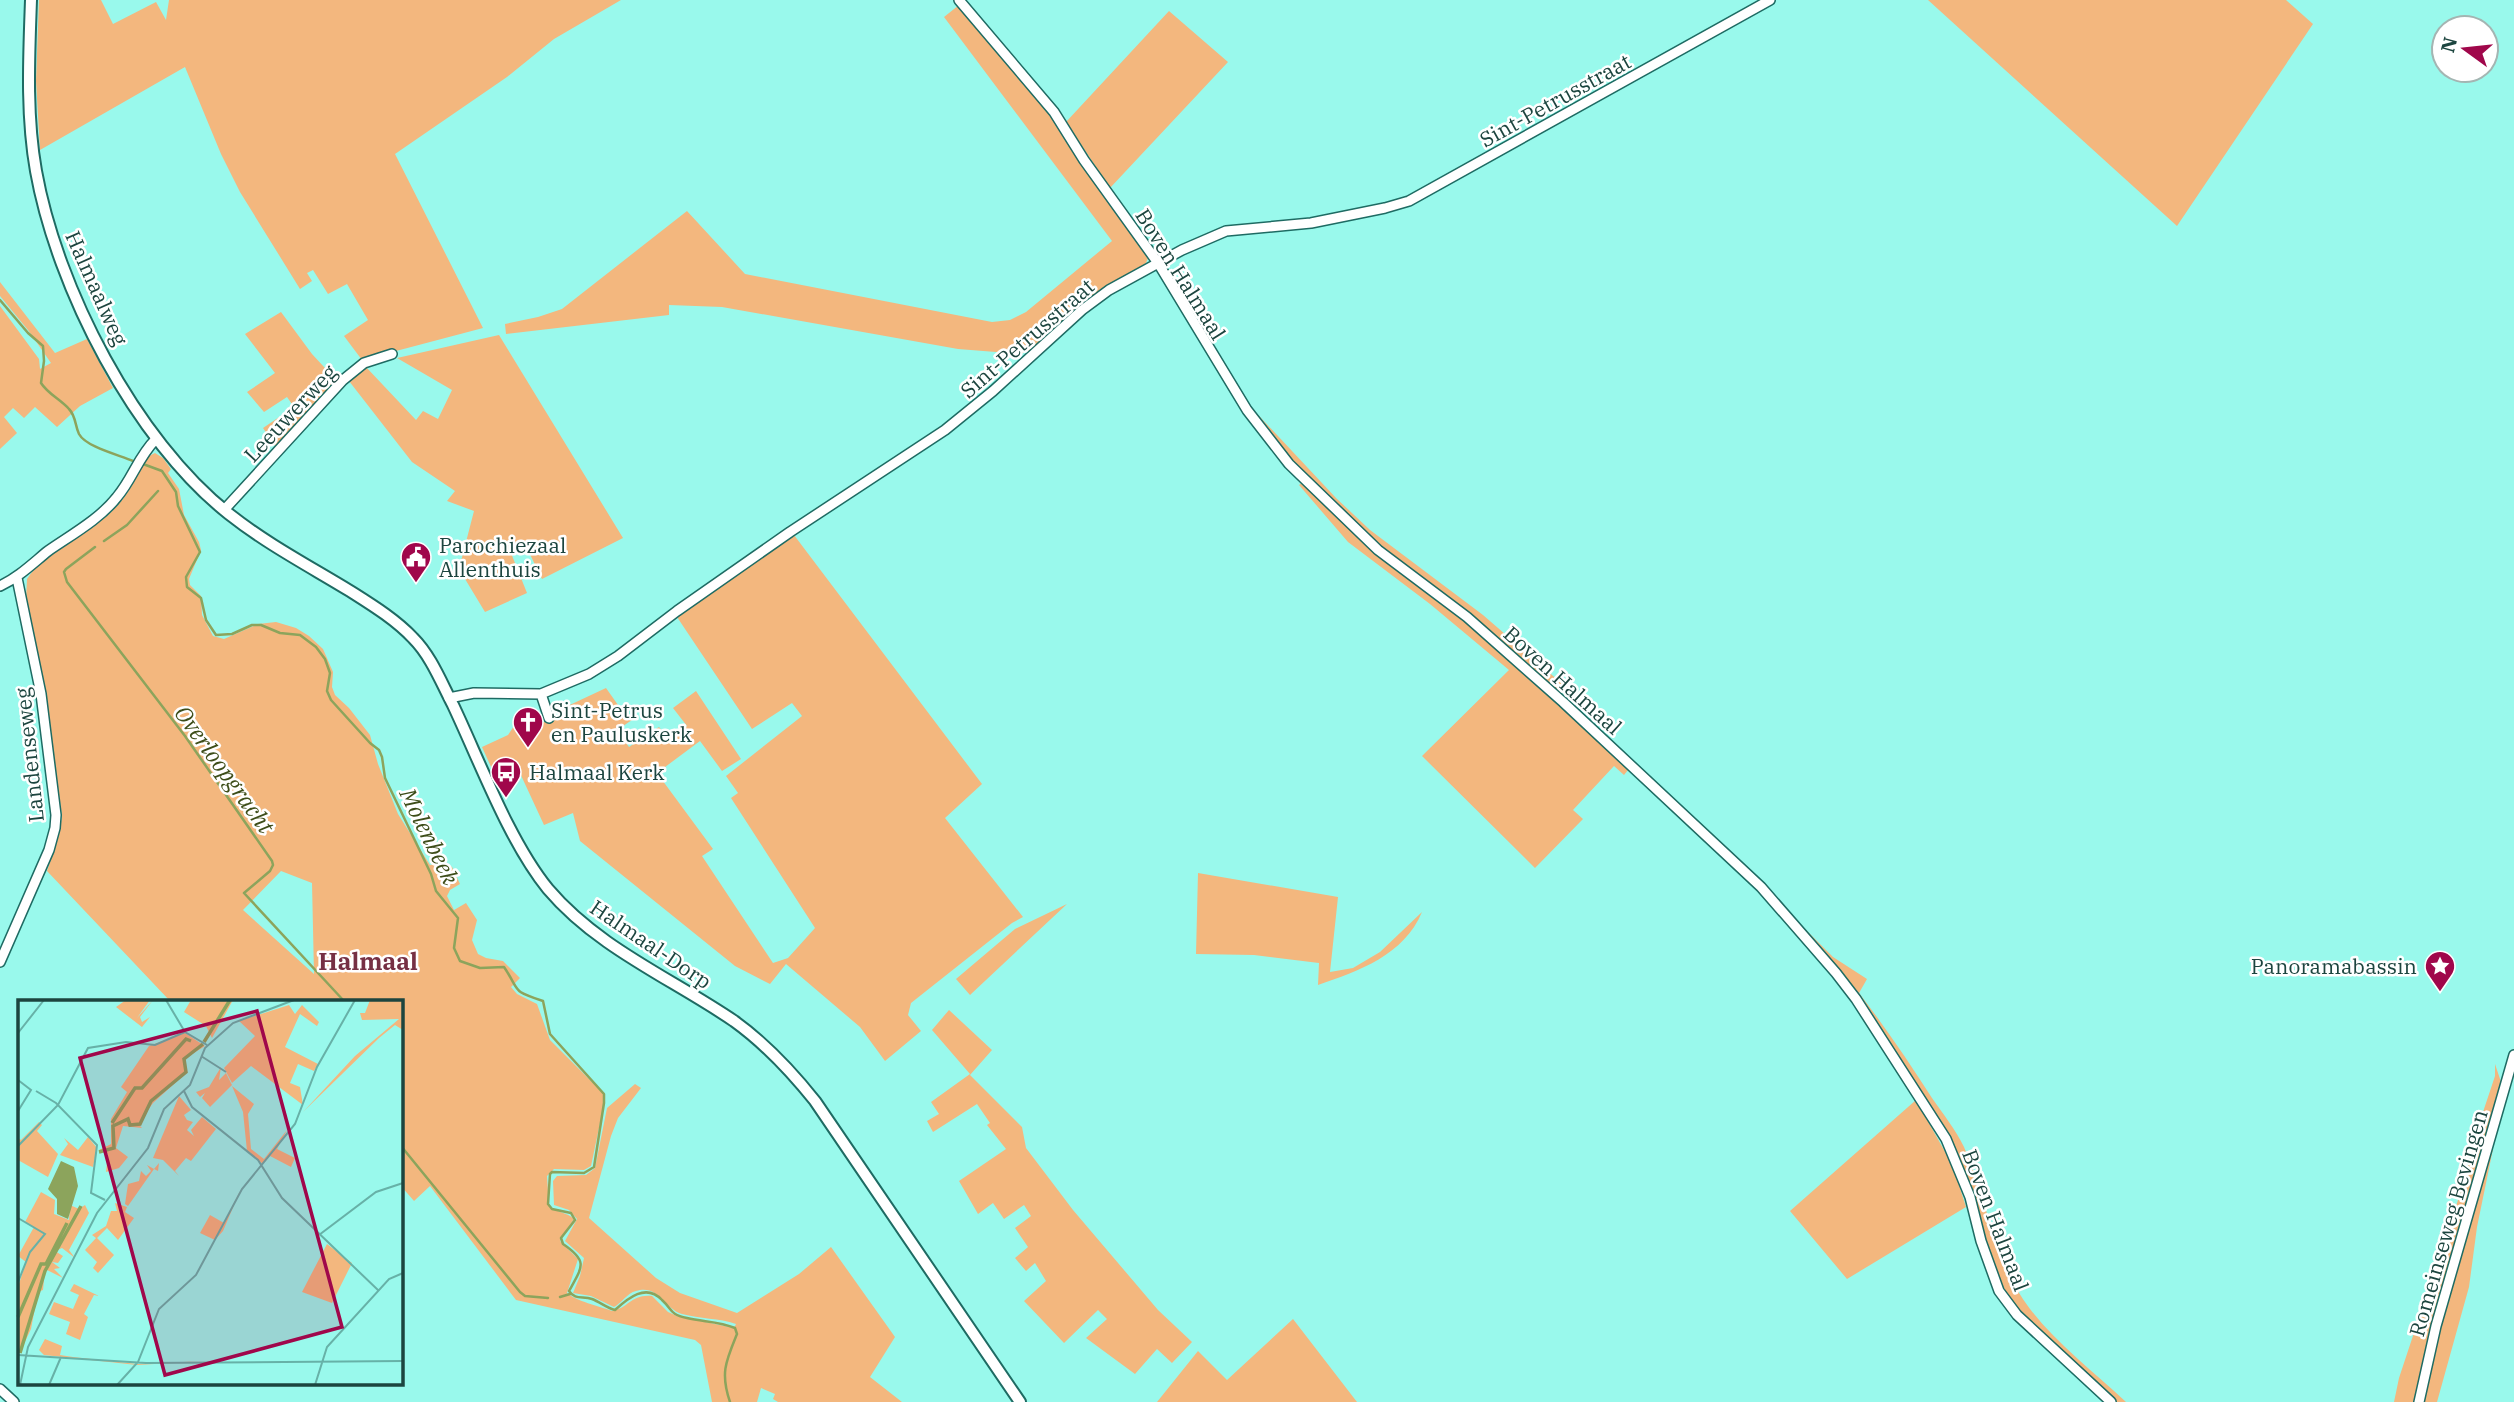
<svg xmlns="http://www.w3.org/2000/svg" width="2514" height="1402" font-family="'IBM Plex Serif',serif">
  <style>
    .green { fill: #f3b77e; fill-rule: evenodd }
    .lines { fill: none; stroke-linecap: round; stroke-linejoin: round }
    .stream { stroke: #8ca45c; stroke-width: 2.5 }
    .minor-casing { stroke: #1e6b63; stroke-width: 12 }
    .tertiary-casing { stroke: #1e6b63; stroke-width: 14 }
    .minor { stroke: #fff; stroke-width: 9 }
    .tertiary { stroke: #fff; stroke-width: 10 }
    .labels { text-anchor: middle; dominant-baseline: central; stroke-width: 5; stroke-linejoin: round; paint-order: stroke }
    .street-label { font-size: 21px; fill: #1c453f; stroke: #fff }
    .poi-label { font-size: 21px; fill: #1c453f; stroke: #fff; text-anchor: start }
    .water-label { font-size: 23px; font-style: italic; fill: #3d4d19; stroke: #fff }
    .quarter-label { font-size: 24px; font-weight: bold; fill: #763044; stroke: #fff }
    .inset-river { fill: none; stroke: #8ca45c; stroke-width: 3.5 }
    .inset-road { fill: none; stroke: #67b1a7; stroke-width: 2 }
    .view { fill: #a0074b; fill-opacity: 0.15; stroke: #a0074b; stroke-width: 3.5 }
    .inset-edge { fill: none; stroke: #1c453f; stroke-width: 3.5 }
  </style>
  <rect width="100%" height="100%" fill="#99f9ec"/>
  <path class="green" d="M39 0H101L113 24 156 2 166 20 169 0H621L554 39 507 77 395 154 483 328 362 360 344 336 368 320 347 284 328 294 313 270 307 273 312 281 300 289 240 192 221 154 185 67 40 150 36 81Z
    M1928 0H2286L2313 24 2177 226Z
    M959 5 1048 109 1147 252 1148 258 1146 263 1081 305 1032 350 1020 354 958 349 722 307 669 305V315L506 334 505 324 538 317 562 309 687 211 745 274 992 322 1010 320 1026 312 1112 241 944 17Z
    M1169 11 1228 62 1110 188 1066 122Z
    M0 282 55 353 87 339 113 388 80 406 57 427 35 407 24 418 13 408 4 417 17 433 0 449V306L39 359 40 369 51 363 28 330 0 296Z
    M281 312 312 354 337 381 275 446 263 428 294 407 287 397 264 412 247 392 275 373 245 334Z
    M499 335 623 538 542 579 524 542 509 548 527 593 485 612 459 569 474 511 447 501 455 491 412 462 349 381 366 367 416 420 423 411 438 419 452 390 397 358Z
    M1247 403 1336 498 1370 530 1483 615 1567 688 1554 699 1628 770 1624 775 1614 766 1573 810 1583 819 1535 868 1422 756 1509 670 1430 604 1348 542 1299 485 1303 482 1377 554 1520 659 1493 634 1381 547 1299 471Z
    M155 453 163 458 171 469 168 473 179 489 184 515 199 542 201 550 189 579 190 585 201 596 202 615 213 636 224 639 258 624 276 622 296 628 309 636 323 649 333 672 332 687 335 695 349 708 370 735 378 764 398 814 430 865 445 862 452 867 460 884 450 890 447 896 454 910 466 903 477 920 472 940 478 954 486 958 503 961 520 978 511 987 517 994 537 1004 550 1040 604 1094V1104L591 1166 584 1170 554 1169 547 1176 549 1206C557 1213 567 1212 574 1219L560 1241 578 1259 567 1293C576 1301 599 1306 612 1311 629 1308 631 1294 652 1296L668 1312 677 1316 734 1328 736 1324C719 1318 700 1319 682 1314 664 1309 659 1284 636 1291 627 1293 622 1303 614 1307L591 1296 573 1293 580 1276 584 1258 565 1241 577 1219 569 1210 554 1205 553 1181 557 1176 586 1175 595 1168 607 1108 635 1084 641 1088 618 1118 611 1136 589 1218 656 1278 680 1293 737 1313 799 1274 831 1247 895 1337 870 1377 902 1402H778L773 1399 775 1394 761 1388 757 1402H712L701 1345 695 1340 516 1300 430 1186 414 1201 401 1186V1001H170L47 871 59 835 62 816 46 701 26 600 27 579C46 550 84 537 109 514 126 499 136 479 145 458ZM281 871 312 883 314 974 243 910Z
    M794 535 982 784 945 818 1023 917 1012 923 911 1003 908 1015 921 1031 885 1061 860 1027 786 964 770 984 735 966 580 841 573 813 544 825 519 771 497 780 482 747 508 735 518 720 528 719 539 724 561 716 559 710 606 688 623 712 626 710 632 720 617 730 629 747 659 727 668 738 687 726 673 708 696 691 741 759 722 771 700 741 657 773 713 849 702 856 773 963 788 958 815 928 731 798 738 793 726 776 802 716 792 703 752 729 677 617Z
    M1198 873 1338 897 1330 972 1353 968 1380 952 1422 912C1404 955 1359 971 1318 985L1319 963 1254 955 1196 954Z
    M1067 904 970 995 956 979 1015 929Z
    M1788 912 1833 957 1867 979 1859 993C1885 1027 1909 1062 1932 1098 1943 1114 1956 1130 1964 1147 1988 1201 1993 1261 2030 1309 2057 1344 2094 1372 2126 1402H2116L2049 1342 2020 1313 2004 1293 1984 1240 1968 1179 1943 1128 1894 1051Z
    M949 1010 992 1050 970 1075 1022 1127 1026 1148 1073 1210 1158 1310 1192 1342 1172 1363 1157 1349 1135 1374 1086 1338 1107 1319 1098 1310 1064 1343 1024 1301 1046 1281 1035 1263 1026 1271 1015 1258 1028 1247 1015 1228 1031 1216 1024 1205 1004 1219 993 1203 978 1214 959 1181 1006 1149 987 1125 990 1123 977 1104 933 1132 927 1121 939 1114 931 1102 970 1074 932 1030Z
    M2495 1064 2502 1085 2452 1252 2416 1402H2394L2399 1378 2464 1182 2476 1133 2495 1076Z
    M1916 1100 1953 1166 1966 1207 1847 1279 1790 1211Z
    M2490 1146 2493 1149 2477 1227 2469 1287 2437 1402H2423L2451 1285Z
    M1293 1319 1357 1402H1157L1198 1351 1227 1380Z"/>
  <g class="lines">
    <path class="stream" d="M0 300 28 333 43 346 44 361 41 383C48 394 60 399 69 409 76 416 75 426 79 434 86 447 119 455 133 461
      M143 464 162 471 176 492 178 506 200 552 186 577 187 587 201 598 206 620 216 635 232 634 252 625H261L280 633 300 635 316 647 325 659 330 673 327 691 331 700 370 743 379 750 382 757 385 778 431 874 436 891 458 918 454 948 460 961 480 968 504 967C521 992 510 990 543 1001L550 1034 604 1094V1103L594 1167 584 1173 552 1172 550 1174 548 1204 552 1209 571 1213 575 1220 561 1238 563 1244C588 1261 583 1266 569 1291 575 1300 582 1296 592 1299 600 1302 607 1308 615 1310 628 1298 646 1283 662 1300 673 1310 669 1314 687 1318 703 1322 719 1321 735 1328L737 1334C726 1361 720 1373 730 1402
      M104 541 127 525 158 491
      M95 547 66 569 64 572 67 582 185 736 272 861 273 865 270 871 244 893 344 1001
      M401 1146 520 1292 525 1296 548 1298
      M560 1297 570 1294"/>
    <g class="minor-casing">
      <path id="minor" d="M959 0 1054 112 1084 160 1158 263 1247 410 1289 464 1378 550 1467 617 1563 702 1761 887 1836 973 1856 999 1946 1139 1970 1197 1981 1241 1999 1291 2017 1315 2111 1402
        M224 510 343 380 364 363 392 354
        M0 586C19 577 32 564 48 551 71 535 100 519 117 497 133 478 138 457 156 439
        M541 694 549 718
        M449 698 474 693 541 694 589 674 618 656 677 611 790 532 945 430 993 391 1082 310 1109 290 1182 250 1226 231 1311 223 1385 208 1409 201 1770 0
        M0 962 49 850 55 828 56 815 41 694 17 578
        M0 1389 14 1402
        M2419 1402 2436 1326 2514 1055"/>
    </g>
    <g class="tertiary-casing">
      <path id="tertiary" d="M31 0C29 57 26 115 36 171 57 288 135 440 229 514 267 544 309 566 350 591 372 605 395 619 413 638 431 656 441 682 453 705 480 762 509 841 548 889 598 948 671 978 734 1021 766 1044 791 1071 815 1101L1020 1402"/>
    </g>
    <use href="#minor" class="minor"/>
    <use href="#tertiary" class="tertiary"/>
  </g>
  <defs>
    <g id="civic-pin" transform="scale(1.575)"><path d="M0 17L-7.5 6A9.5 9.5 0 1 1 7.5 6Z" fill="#a0074b" stroke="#fff"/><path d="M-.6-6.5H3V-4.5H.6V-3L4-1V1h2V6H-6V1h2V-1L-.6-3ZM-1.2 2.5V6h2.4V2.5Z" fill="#fff"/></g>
    <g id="church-pin" transform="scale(1.575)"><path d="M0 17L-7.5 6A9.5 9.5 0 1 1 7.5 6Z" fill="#a0074b" stroke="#fff"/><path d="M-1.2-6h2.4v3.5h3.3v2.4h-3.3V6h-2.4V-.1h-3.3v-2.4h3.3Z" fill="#fff"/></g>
    <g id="bus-pin" transform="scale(1.575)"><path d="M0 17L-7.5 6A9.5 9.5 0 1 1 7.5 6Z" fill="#a0074b" stroke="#fff"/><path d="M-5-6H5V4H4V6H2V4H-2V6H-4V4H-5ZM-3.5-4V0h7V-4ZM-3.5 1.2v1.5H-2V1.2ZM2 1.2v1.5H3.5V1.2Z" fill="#fff"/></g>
    <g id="sight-pin" transform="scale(1.575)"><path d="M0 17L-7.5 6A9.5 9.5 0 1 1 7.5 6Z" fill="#a0074b" stroke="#fff"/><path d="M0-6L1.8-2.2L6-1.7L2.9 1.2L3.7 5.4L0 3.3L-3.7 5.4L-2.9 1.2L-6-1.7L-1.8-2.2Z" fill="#fff"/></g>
  </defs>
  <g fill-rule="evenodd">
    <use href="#civic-pin" x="416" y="557"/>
    <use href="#church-pin" x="528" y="722"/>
    <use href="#bus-pin" x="506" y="772"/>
    <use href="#sight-pin" x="2440" y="966"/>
  </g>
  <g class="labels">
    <g class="street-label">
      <text transform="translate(1555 100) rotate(-29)">Sint-Petrusstraat</text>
      <text transform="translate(1181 274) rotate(58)">Boven Halmaal</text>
      <text transform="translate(97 288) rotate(66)">Halmaalweg</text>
      <text transform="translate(1027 338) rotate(-41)">Sint-Petrusstraat</text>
      <text transform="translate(290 413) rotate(-47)">Leeuwerweg</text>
      <text transform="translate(1563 680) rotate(42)">Boven Halmaal</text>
      <text transform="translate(29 755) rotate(-96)">Landenseweg</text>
      <text transform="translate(651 944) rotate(34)">Halmaal-Dorp</text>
      <text transform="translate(1996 1220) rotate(69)">Boven Halmaal</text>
      <text transform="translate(2448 1223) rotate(-74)">Romeinseweg Bevingen</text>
    </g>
    <g class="poi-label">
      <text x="439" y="545">Parochiezaal<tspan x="439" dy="24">Allenthuis</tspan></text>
      <text x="551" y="710">Sint-Petrus<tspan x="551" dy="24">en Pauluskerk</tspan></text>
      <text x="529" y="772">Halmaal Kerk</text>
      <text x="2417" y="966" text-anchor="end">Panoramabassin</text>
    </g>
    <g class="water-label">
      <text transform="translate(225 769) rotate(54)">Overloopgracht</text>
      <text transform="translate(430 836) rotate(64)">Molenbeek</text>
    </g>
    <g class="quarter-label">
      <text x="368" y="961">Halmaal</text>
    </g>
  </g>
  <g transform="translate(18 1000)">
    <rect width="385" height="385" fill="#99f9ec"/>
    <path d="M108 0H132L119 18 135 0 122 17 124 22 132 17 124 27 98 7ZM173 0H215L194 38 188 26 166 12ZM352 0H385V30L377 25 361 38 285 112 337 56 381 19 344 20 342 13H347ZM271 5 277 14 284 5 301 22 299 26 282 14 267 47 300 64 296 71 280 64 272 83 282 87 285 105 233 66 214 83 206 68 237 36 221 21ZM167 33 187 46 166 59 168 73 135 103 120 124 124 128 105 126 98 148 110 157 101 168 88 172 90 154 81 150 93 144V119L109 92 103 87 131 46ZM203 67 201 80 208 73 214 85 192 107 184 98 187 93 182 97 178 92 191 87ZM214 86 236 104 230 114 233 149 246 159 269 130 259 149 277 158 273 167 252 156 245 164 229 151 225 112ZM161 96 173 110 166 115 169 120 175 122 169 130 176 136 173 130 184 117 198 129 173 161 168 158 157 171 161 176 145 160 135 158ZM21 122 24 125 19 131 40 154 30 177 0 160V138L3 140ZM70 137 79 148 75 167 42 155 50 144 46 138 60 150ZM141 163 140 171 136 169 110 206 107 204 110 184 121 181 123 171 128 176 133 171 129 165 136 169ZM222 191 205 231 197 240 182 233 192 215 206 223ZM23 192 37 200 36 214 51 220 52 205 61 209 67 205 71 213 51 250 57 258 44 248 37 251 45 256 40 263 34 262 42 268 36 269 45 278 27 269 25 290 20 292 13 329 1 354 0 287 8 262 0 256 16 227 7 222ZM97 203 109 207 107 212 116 218 100 240 89 228 79 238 96 255 80 273 75 268 79 262 67 250 78 238 74 235 88 226 93 211H99ZM309 244 334 263 314 303 284 292ZM56 284 81 296 76 295 66 314 70 317 62 340 48 334 52 322 31 314 36 302 55 309 61 295 52 291ZM27 339 44 346 42 355 55 357 119 364 188 361 119 365 26 355 21 350Z" fill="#f3b77e"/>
    <path d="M43 161 56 167 60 186 50 219 39 214V199L30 189Z" fill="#8ca45c"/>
    <path class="inset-river" d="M186 42 212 0M94 123 117 88H124L168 39 173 41M81 152 96 148 95 126 110 119 112 125 122 124 133 101 168 72 166 59 185 44M0 317 23 264H28L49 223M2 353 27 271 63 206"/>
    <path class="inset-road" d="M148 0 167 32 189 45M0 33 26 0M183 56 208 72M385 59V84M0 80 13 90 0 111M18 91 38 103 79 145 73 193 87 200M166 91 174 107 240 160 264 198 361 291M385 110V158M0 146 40 105 70 48 108 42 137 45 167 32M0 218 27 234 12 252 0 282M301 235 358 192 385 183M0 355 128 363 385 361M2 385 10 347 79 213 130 148 146 109 172 85 187 48 215 23 276 0M31 385 43 357M99 385 120 362 141 309 178 275 224 189 277 124 299 67 337 0M297 385 309 347 371 279 385 273"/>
    <path class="view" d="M239 11 324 327 147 375 62 58Z"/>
    <rect width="385" height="385" class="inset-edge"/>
  </g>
  <g transform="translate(2465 49) rotate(285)"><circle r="33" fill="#ffffff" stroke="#a4b5b2" stroke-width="2"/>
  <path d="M0-5L12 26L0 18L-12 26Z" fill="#a0074b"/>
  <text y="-10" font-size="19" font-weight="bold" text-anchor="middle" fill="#1c453f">N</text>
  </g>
</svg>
